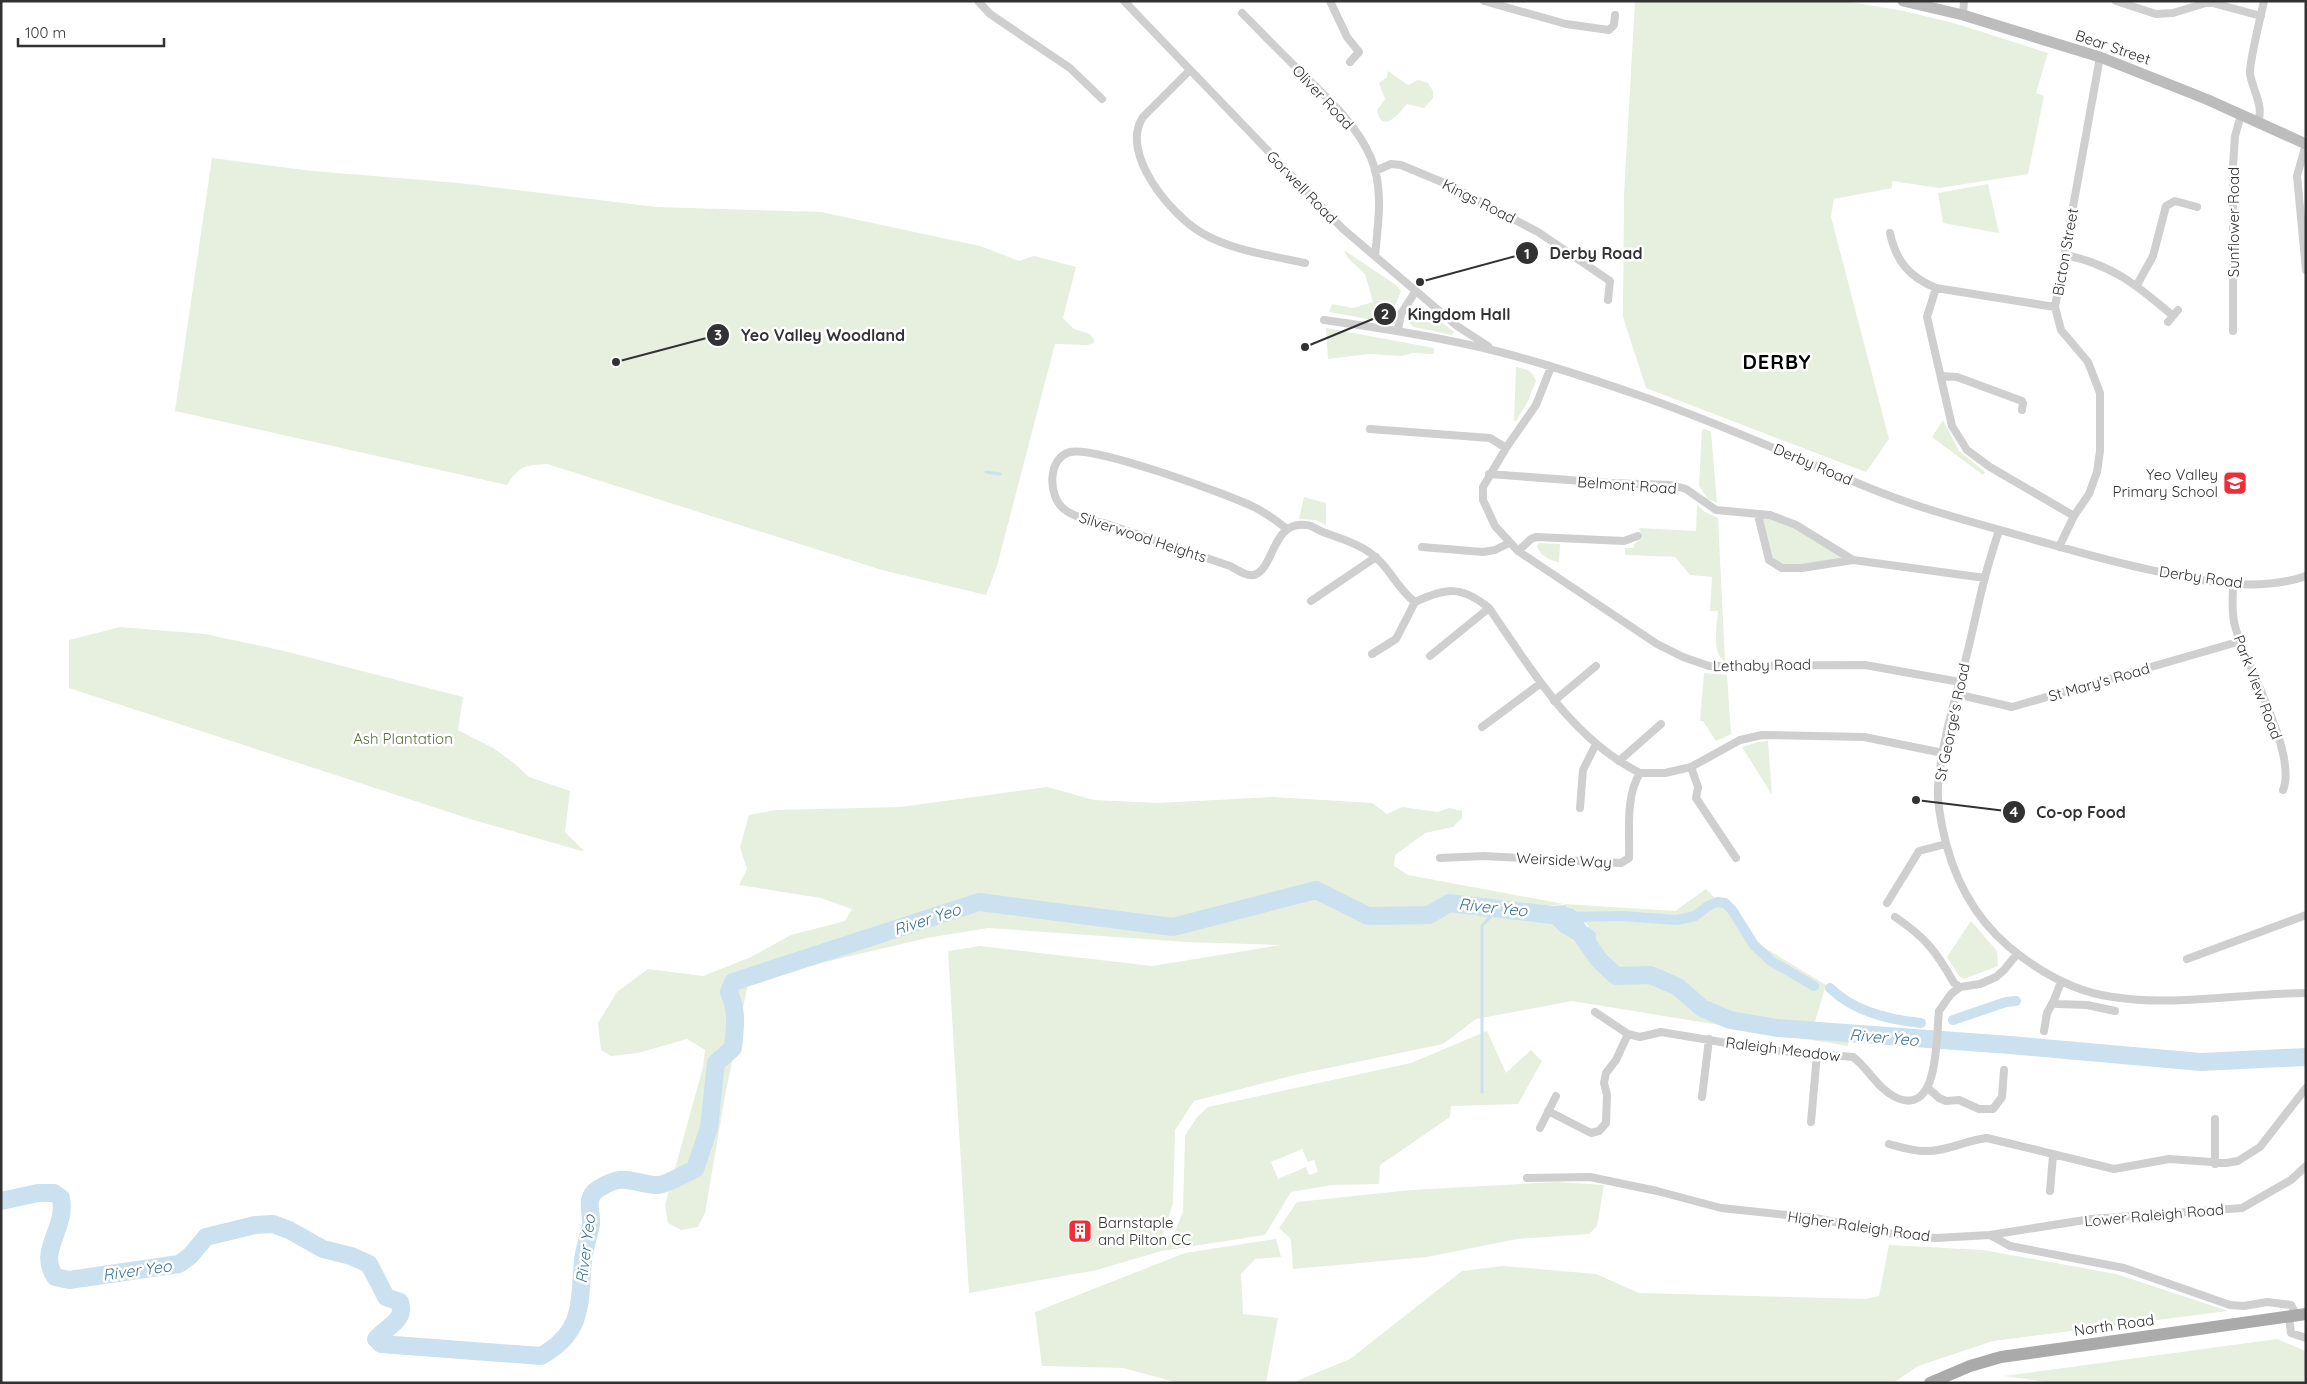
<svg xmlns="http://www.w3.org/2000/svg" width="2307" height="1384" font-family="Quicksand,sans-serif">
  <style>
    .green { fill: #e7efdf; fill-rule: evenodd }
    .water { fill: #cbe1ef }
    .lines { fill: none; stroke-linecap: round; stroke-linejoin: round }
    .stream { stroke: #cbe1ef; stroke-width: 3 }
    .canal { stroke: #cbe1ef; stroke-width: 10 }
    .river { stroke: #cbe1ef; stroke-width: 18 }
    .street { stroke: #cfcfcf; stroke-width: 8 }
    .secondary { stroke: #bcbcbc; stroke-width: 11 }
    .primary { stroke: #aaa; stroke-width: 12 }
    .labels { text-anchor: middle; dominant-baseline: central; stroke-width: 5; stroke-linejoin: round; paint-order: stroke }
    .street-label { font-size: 15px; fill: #323232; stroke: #fff }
    .poi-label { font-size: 15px; fill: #323232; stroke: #fff; text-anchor: end }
    .park-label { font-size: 15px; fill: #54713b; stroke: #fff }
    .water-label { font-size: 16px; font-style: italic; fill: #3a7399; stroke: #fff }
    .district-label { font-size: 20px; font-weight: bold; letter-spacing: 1px; fill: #000; stroke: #fff }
    .leader { fill: none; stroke: #323232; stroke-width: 2 }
    .callout-dot { fill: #323232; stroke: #fff; stroke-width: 2 }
    .mark-label { font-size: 15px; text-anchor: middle; font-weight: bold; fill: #fff }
    .callout-label { font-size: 16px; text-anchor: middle; font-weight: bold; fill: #323232; stroke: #fff; stroke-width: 5; stroke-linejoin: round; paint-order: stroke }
  </style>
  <rect width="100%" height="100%" fill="#fff"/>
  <path class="green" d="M1635 1H1844L1904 11 1957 24 2048 53 2036 93 2044 96 2028 174 1939 188 1892 181V188L1834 199 1831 217 1889 439 1866 472 1646 388 1623 317 1624 195Z
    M1388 71 1408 85 1418 80 1428 83 1433 91V98L1424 108 1407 104C1400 112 1382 136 1377 110L1385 99 1379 83 1387 77Z
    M212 158 313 171 459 183 656 207 821 212 980 246 1019 261 1034 256 1076 267 1063 318 1074 329 1090 334 1094 339V343L1088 345 1055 344 997 566 986 595 882 570 547 464C525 465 519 466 507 485L175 411Z
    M1988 184 1999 233 1943 223 1938 193Z
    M1344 250 1396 285 1401 291 1389 322H1384L1329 312 1332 304 1353 308 1373 302 1365 274 1348 258Z
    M1420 305 1454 332 1452 335 1414 327 1408 322 1407 314 1413 308Z
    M1326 328 1434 348V354L1412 353 1401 356 1370 354 1328 359Z
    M1516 367C1526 369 1532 370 1536 381L1528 401 1516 421H1514Z
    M1943 420 1959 451 1985 472 1983 475 1932 437Z
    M1705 429 1711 432 1717 503 1708 499 1699 486 1702 430Z
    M1304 497 1326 503V525L1315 520 1299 519Z
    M1697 505 1705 512 1718 518 1725 661C1711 655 1717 625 1718 611H1710L1712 577 1690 575 1675 557 1625 555V548H1634V544L1643 538 1639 528 1696 531Z
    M1759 515 1796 526 1852 560 1782 568 1769 560Z
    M1539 543 1560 544 1559 562C1550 561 1539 555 1537 546Z
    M120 627 205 634 284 651 463 697 458 730 493 748 515 764 529 777 570 791 565 832 585 852 467 818 69 688V640Z
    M1704 673 1727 675 1731 734 1716 741 1703 721H1700Z
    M1768 741 1772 795 1742 747 1758 742Z
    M1047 787 1094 800 1158 803 1272 797 1324 800 1372 803 1387 814 1402 807 1438 812 1449 808 1462 811V818L1453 827 1425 833 1395 855 1394 866 1408 875 1564 904 1675 911 1706 889 1760 945 1826 985 1814 1025 1849 1030 1848 1046 1572 1001 1476 1019 1443 1044 1299 1074 1194 1101 1175 1130 1173 1203 1161 1241 1174 1234 1183 1212 1185 1136 1197 1117 1208 1107 1411 1063 1487 1031 1506 1073 1531 1050 1542 1061 1518 1104 1451 1106 1450 1117 1380 1165 1379 1184 1332 1185 1291 1192 1265 1235 1161 1251 1097 1270 969 1293 948 951 980 946 1152 966 1281 945 1187 942 988 928 927 938 791 970 748 984 725 1096 705 1213 698 1227 681 1230 668 1223 665 1205 703 1067 705 1050 687 1039 638 1053 611 1056 601 1050 598 1023 617 992 648 969 703 976 751 957 791 935 845 921 852 909 821 898 739 885 747 869 740 847 749 815 776 810 900 807ZM1564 904 1596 933 1559 931 1537 907ZM1302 1149 1308 1162 1314 1160 1318 1172 1309 1175 1306 1167 1278 1179 1271 1162Z
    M1971 921 1997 951 1998 966 1964 979 1959 976 1947 957Z
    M1557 1182 1604 1185 1597 1226 1589 1234 1517 1239 1427 1257 1293 1269 1291 1239 1279 1228 1297 1202 1411 1190Z
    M1276 1239 1281 1257 1255 1259 1241 1274 1243 1314 1278 1318 1266 1383H1179L1123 1368 1042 1366 1035 1312 1185 1253Z
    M1889 1245 1983 1250 2116 1274 2228 1311 1993 1341 1918 1366 1893 1383H1292L1350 1359 1462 1271 1502 1266 1596 1274 1639 1293 1866 1299 1879 1296Z
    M2277 1339 2306 1351V1383H2053L2004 1376Z"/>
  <path class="water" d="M1565 905 1578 917 1579 928 1589 927 1596 933 1595 947 1587 948 1559 931 1536 907Z"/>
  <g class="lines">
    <path class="stream" d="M986 472 1000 474
      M1482 1092V926L1498 908"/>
    <path class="canal" d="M1569 917 1621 916 1677 920 1695 916 1708 906 1717 902 1725 903 1732 910 1754 945 1771 961 1814 986
      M1830 988C1853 1011 1891 1020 1921 1023
      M1953 1020 2006 1002 2016 1001"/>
    <path class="river" d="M1 1201 38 1193H54L61 1198C67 1229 37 1250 55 1277L69 1280 179 1264 190 1256 206 1237 255 1225 273 1224 289 1230 323 1249 351 1256 369 1264 386 1297 400 1302C406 1321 387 1326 376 1339L381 1344 541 1356C584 1332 579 1304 583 1261 584 1249 589 1236 591 1224 592 1211 584 1198 598 1189 625 1172 629 1183 656 1185 664 1186 686 1173 695 1169L709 1128 716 1063 733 1048C735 1026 738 1013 729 992L733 982 979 902 1173 927 1316 890 1368 916 1429 915 1449 903 1569 917 1599 960 1616 976 1651 975 1678 987 1702 1008 1730 1020 1777 1028 2010 1045 2201 1062 2306 1057"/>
    <path class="street" d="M978 1 990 14 1070 68 1102 99
      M1124 1 1343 229 1457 326 1488 346
      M1330 1 1347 37 1359 52 1350 62
      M1484 1 1566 24 1609 30 1614 25 1615 15
      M2116 1 2156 14 2173 13 2209 2 2261 16
      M1242 13C1263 34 1283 55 1304 75 1329 100 1357 125 1371 158 1384 188 1378 225 1375 256
      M1963 15 1964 1
      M1189 71 1143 117C1119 153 1171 215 1202 233 1230 250 1273 256 1305 263
      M2258 123C2264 105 2253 91 2250 74 2249 62 2261 16 2264 1
      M2306 144 2297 176 2306 270
      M1375 171 1391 164 1401 165 1449 185 1538 232 1610 281 1608 300
      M1890 233C1896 261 1909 277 1936 288
      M2065 255C2111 264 2137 285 2172 315
      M2137 285 2153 256 2166 206 2175 201 2197 207
      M2055 307 1936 288 1927 317 1952 426 1967 450 1990 467 2074 516
      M1324 320C1382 328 1439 337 1496 351 1544 363 1592 379 1638 395 1720 423 1797 459 1877 491 1922 509 1968 521 2014 534 2054 545 2093 557 2133 566 2187 578 2252 595 2306 576
      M2168 322 2178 310
      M1398 330 1401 314 1415 292
      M2233 331V166L2235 136 2241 115
      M1551 367 1536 405 1506 448 1483 487V500L1495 526 1518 551 1657 644 1683 657 1709 666 1865 665 1960 682
      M1941 376 1957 377 2022 401 2023 403 2022 410
      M1370 429 1490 438 1506 448
      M1489 474 1609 483 1672 485 1686 489 1716 510 1770 515 1796 525 1853 560 1985 578
      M1758 515 1769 560 1782 568H1802L1853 560
      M1287 529C1277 521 1267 514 1256 508 1228 494 1095 446 1070 452 1047 458 1048 497 1064 509 1075 518 1090 520 1104 523L1230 566C1236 569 1247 577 1254 575 1274 570 1272 520 1306 525 1312 525 1317 530 1323 532 1339 538 1355 542 1369 552 1389 565 1396 588 1415 602 1446 588 1461 585 1489 608 1531 669 1571 738 1640 773
      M1999 530C1994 547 1988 564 1984 581 1977 608 1972 635 1965 662 1954 703 1941 745 1938 788 1937 800 1940 814 1942 826 1951 872 1972 915 2008 946 2038 971 2074 992 2113 997 2176 1007 2242 993 2306 993
      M1422 547 1483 552 1495 550 1509 543
      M2059 547 2074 516 2089 494 2097 472 2100 451V393L2088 362 2061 330 2055 307 2100 57
      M1518 551 1531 539 1536 537 1624 541 1638 536
      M2233 584C2233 597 2231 612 2235 626 2245 664 2298 754 2283 790
      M1311 601 1376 557
      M1372 654 1396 639 1415 602
      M1430 656 1489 608
      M1956 694 2012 707 2241 641
      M1554 701 1596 666
      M1482 727 1541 683
      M1619 761 1661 724
      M1691 767 1698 787 1696 798 1736 858
      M1640 773H1665L1691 767 1740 740 1762 735 1864 737 1943 753
      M1580 808 1583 770 1596 744
      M1440 858 1484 856 1621 863 1629 858C1630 831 1625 797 1640 773
      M1887 903 1919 851 1946 844
      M1895 917C1925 937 1936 951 1954 983L1960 987
      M2187 959 2306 915
      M2061 982 2054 1000 2057 1004 2087 1005 2115 1011
      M1595 1012 1628 1034 1640 1037 1661 1032 1769 1050 1853 1057C1868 1068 1878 1089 1895 1097 1940 1119 1936 1035 1939 1011L1951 994 1960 987 1980 984 1996 977 2004 970 2017 954
      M2044 1031 2047 1013 2054 1000
      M1928 1088 1939 1098 1946 1101 1959 1100 1979 1109H1993L2002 1097 2004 1070
      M1702 1097 1709 1039
      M1548 1111 1591 1133 1599 1131 1606 1123 1607 1095 1604 1083 1606 1073 1616 1060 1628 1034
      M2215 1119V1164
      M1811 1122 1817 1054
      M1540 1128 1556 1096
      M1889 1144C1900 1147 1913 1151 1924 1151 1946 1152 1966 1140 1987 1138L2114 1169 2169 1159 2226 1163 2238 1161 2260 1147 2306 1088
      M1527 1178 1590 1177 1657 1191 1721 1208 1815 1218 1894 1234 1936 1238 1990 1235 2010 1246 2124 1268 2230 1305 2244 1306 2267 1302 2291 1305 2297 1316
      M2050 1191 2053 1155
      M1990 1235 2091 1219 2242 1208 2291 1180 2306 1166
      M2289 1317 2291 1333 2306 1338"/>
    <path class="secondary" d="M1903 1 1963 15 2100 57 2206 99 2306 144"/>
    <path class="primary" d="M1930 1383 1970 1366 2001 1357 2306 1314"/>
  </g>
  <defs>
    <g id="school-square" transform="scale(1.25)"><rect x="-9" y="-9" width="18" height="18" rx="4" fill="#ef2d39" stroke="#fff"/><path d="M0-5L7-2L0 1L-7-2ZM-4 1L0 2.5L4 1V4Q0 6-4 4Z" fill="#fff"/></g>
    <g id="building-square" transform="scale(1.25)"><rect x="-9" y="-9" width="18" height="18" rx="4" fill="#ef2d39" stroke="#fff"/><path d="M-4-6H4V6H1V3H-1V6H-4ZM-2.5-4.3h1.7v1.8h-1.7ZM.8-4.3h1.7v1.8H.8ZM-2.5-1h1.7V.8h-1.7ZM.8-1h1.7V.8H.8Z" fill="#fff"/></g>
  </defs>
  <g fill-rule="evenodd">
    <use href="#school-square" x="2235" y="483"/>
    <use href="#building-square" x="1080" y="1231"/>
  </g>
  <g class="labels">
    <g class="street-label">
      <text transform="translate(2113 47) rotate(19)">Bear Street</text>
      <text transform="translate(1323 97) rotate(47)">Oliver Road</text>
      <text transform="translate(1302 187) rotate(46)">Gorwell Road</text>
      <text transform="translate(1479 201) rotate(27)">Kings Road</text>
      <text transform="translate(2233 222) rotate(-90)">Sunflower Road</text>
      <text transform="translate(2065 252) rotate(-80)">Bicton Street</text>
      <text transform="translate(1813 464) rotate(23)">Derby Road</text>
      <text transform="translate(1627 485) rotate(4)">Belmont Road</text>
      <text transform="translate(1143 537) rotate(18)">Silverwood Heights</text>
      <text transform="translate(2201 577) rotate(8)">Derby Road</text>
      <text transform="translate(1762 665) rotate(-1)">Lethaby Road</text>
      <text transform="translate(2099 682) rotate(-16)">St Mary's Road</text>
      <text transform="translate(2258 687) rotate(69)">Park View Road</text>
      <text transform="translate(1952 722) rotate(-78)">St George's Road</text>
      <text transform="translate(1564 860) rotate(3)">Weirside Way</text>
      <text transform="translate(1783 1049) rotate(7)">Raleigh Meadow</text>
      <text transform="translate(2154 1215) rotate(-5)">Lower Raleigh Road</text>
      <text transform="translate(1859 1226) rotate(8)">Higher Raleigh Road</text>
      <text transform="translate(2114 1325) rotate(-8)">North Road</text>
    </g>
    <g class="poi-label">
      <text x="2218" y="474">Yeo Valley<tspan x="2218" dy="17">Primary School</tspan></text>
      <text x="1098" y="1222" text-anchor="start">Barnstaple<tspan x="1098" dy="17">and Pilton CC</tspan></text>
    </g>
    <g class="park-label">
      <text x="403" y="738">Ash Plantation</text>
    </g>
    <g class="water-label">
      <text transform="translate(1493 907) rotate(6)">River Yeo</text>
      <text transform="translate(927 919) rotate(-18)">River Yeo</text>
      <text transform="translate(1884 1037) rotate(5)">River Yeo</text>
      <text transform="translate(585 1249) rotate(-83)">River Yeo</text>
      <text transform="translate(137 1270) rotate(-8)">River Yeo</text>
    </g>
    <g class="district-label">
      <text x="1777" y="361">DERBY</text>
    </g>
  </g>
  <path class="leader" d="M1420 282L1527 253M1305 347L1385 314M616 362L718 335M1916 800L2014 812"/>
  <g class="callout-dot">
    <circle cx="1420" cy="282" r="5"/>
    <circle cx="1305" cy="347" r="5"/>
    <circle cx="616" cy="362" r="5"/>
    <circle cx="1916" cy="800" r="5"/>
    <circle cx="1527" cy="253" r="12"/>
    <circle cx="1385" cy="314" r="12"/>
    <circle cx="718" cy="335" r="12"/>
    <circle cx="2014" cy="812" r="12"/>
  </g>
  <g class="mark-label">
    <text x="1527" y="259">1</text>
    <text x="1385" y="319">2</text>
    <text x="718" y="340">3</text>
    <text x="2014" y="817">4</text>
  </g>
  <g class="callout-label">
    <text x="1596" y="259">Derby Road</text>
    <text x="1459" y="320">Kingdom Hall</text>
    <text x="823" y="341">Yeo Valley Woodland</text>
    <text x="2081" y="818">Co-op Food</text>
  </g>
  <rect width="2307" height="1384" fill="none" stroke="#323232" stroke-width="5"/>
  <path d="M18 38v8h146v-8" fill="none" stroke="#323232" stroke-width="2.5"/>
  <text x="25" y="38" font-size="15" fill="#323232" stroke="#ffffff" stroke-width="4" paint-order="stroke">100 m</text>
</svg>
